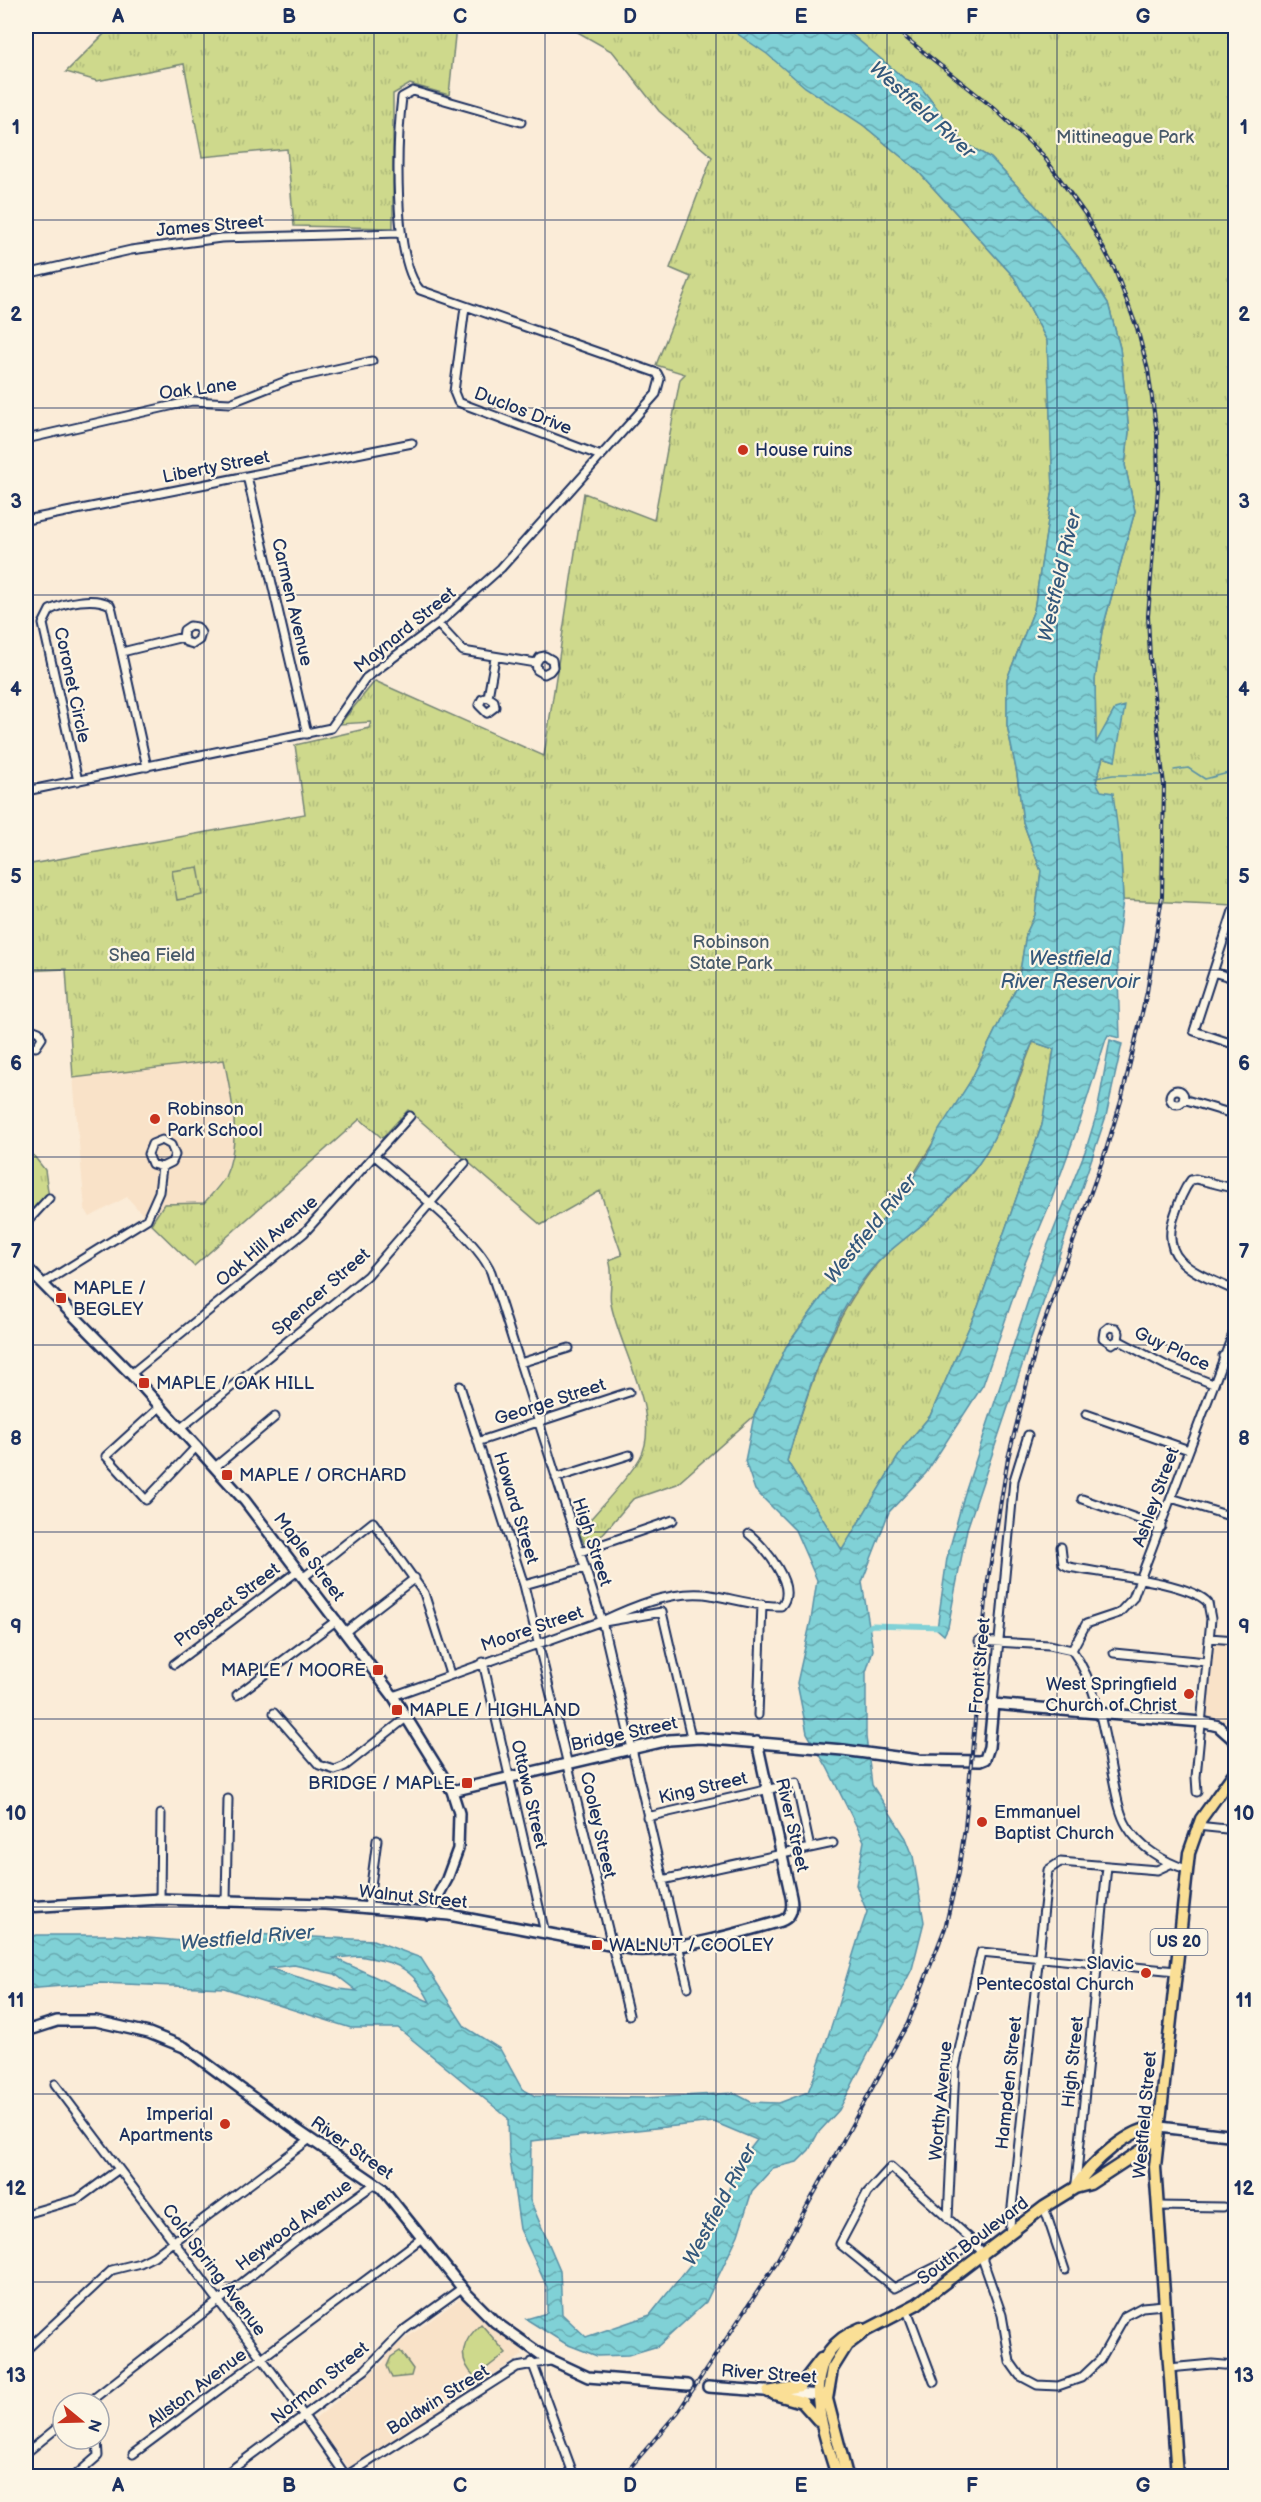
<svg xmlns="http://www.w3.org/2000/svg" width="1261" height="2502" font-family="'Balsamiq Sans',sans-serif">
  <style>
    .built { fill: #f9e2c8 }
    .grass { fill: url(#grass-tufts); stroke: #748475; stroke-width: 1.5 }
    .pitch { fill: #ced98c; stroke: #748475; stroke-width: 1.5 }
    .water { fill: url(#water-waves); stroke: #5890a6; stroke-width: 1.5; fill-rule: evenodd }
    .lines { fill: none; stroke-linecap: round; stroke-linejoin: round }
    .stream { stroke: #5890a6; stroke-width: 1.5 }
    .canal { stroke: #80d1d6; stroke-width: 5 }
    .secondary-tunnel { stroke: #cec6c0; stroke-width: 9; stroke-dasharray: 9 4.5; stroke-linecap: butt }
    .street-casing { stroke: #1b2f5e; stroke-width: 11 }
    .secondary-casing { stroke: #1b2f5e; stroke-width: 14 }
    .primary-casing { stroke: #1b2f5e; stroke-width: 15 }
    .street { stroke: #fcf5e5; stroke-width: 7 }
    .secondary { stroke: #fcf5e5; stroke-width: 9 }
    .primary { stroke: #fadf96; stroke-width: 10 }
    .rail-casing { stroke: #1b2f5e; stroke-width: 4 }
    .rail { stroke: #fcf5e5; stroke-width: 1.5; stroke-dasharray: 4.5; stroke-linecap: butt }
    .grid { fill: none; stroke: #1b2f5e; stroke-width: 1.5; stroke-opacity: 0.55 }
    .poi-dot { fill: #c8321e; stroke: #fcf5e5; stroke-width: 2 }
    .labels { text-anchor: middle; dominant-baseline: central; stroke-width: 4.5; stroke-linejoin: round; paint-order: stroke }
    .shield { fill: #fcf5e5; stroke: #5e6a86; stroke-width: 1.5 }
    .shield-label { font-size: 16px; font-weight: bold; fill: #1b2f5e }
    .park-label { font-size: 18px; fill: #485a6a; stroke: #fcf5e5 }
    .street-label { font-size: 18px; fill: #1b2f5e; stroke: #fcf5e5 }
    .poi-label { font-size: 18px; fill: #1b2f5e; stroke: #fcf5e5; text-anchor: start }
    .water-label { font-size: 20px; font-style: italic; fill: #34587c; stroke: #fcf5e5 }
    .neatline { fill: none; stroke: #1b2f5e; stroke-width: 2 }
    .grid-label { font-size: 20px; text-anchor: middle; font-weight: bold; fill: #1b2f5e }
  </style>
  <defs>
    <pattern id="grass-tufts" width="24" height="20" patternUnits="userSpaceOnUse" patternTransform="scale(1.5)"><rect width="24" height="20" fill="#ced98c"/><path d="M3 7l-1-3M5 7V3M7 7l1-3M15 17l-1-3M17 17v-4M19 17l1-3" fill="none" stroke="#b0bb7b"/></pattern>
    <pattern id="water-waves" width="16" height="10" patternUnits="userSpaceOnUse" patternTransform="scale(1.5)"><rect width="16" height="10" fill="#80d1d6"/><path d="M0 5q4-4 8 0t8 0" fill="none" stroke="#68aab1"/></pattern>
  </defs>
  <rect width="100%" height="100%" fill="#fbecd8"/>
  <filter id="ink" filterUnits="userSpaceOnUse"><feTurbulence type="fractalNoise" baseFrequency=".0167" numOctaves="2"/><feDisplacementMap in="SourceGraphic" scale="12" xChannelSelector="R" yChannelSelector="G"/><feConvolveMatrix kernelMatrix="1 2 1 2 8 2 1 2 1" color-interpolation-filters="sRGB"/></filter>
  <g filter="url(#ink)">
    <path class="built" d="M224 1060 231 1096 235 1142 224 1178 204 1203 164 1204 151 1224 127 1197 90 1217 85 1209 73 1078Z
      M1217 1642 1235 1644V1738L1219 1721 1206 1719 1213 1644Z
      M462 2297 493 2328 521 2349 523 2355 349 2468 313 2421 384 2362 389 2351Z"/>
    <path class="grass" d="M107 26H456L449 95 410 84 393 94V228L294 226 287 149 202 157 184 64 97 81 66 72 110 28Z
      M567 26H791L863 125 916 169 1014 277 1047 341 1053 489 1034 610 1007 679V725L1017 774 1023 822 1041 871 1035 915 1026 934 1018 984 970 1082 894 1207 853 1254 786 1347 754 1416 677 1484 633 1499 601 1536 584 1543 579 1532C596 1512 628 1479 640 1458 663 1417 619 1347 611 1304 608 1289 615 1277 609 1260L622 1255 600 1191 541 1225 408 1110 382 1138 360 1119 194 1266 151 1224 164 1204 204 1203C211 1195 220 1186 225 1177 242 1140 232 1098 224 1060L73 1078 66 969 26 971V865L305 814 295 745 369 728 371 722 340 724 375 681 544 756 584 493 654 520 680 379 685 374 656 365 691 277 670 268 712 157 659 111 613 52Z
      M839 26H1235V905L1123 900 1121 857 1096 782 1103 757 1115 761V709L1096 744 1095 680 1102 631 1135 511 1125 465 1129 432 1120 348 1108 303 1078 257 1042 213 991 158 964 143 919 85 905 79Z
      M1033 1042 1054 1049 1042 1125 978 1307 930 1416 904 1447 842 1551 787 1461C807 1392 829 1323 875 1266 892 1245 918 1231 937 1211 950 1197 968 1180 979 1163 1003 1126 1017 1083 1033 1042Z
      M26 1146 45 1170 49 1198 26 1222Z
      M400 2351 413 2369 411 2376 392 2378 387 2366 391 2357Z"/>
    <path class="pitch" d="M198 867 203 895 177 900 172 871Z
      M481 2324 506 2353 475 2377C456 2358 462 2341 481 2324Z"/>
    <path class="water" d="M726 26H839L845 29 905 79 919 85 964 143 991 158 1042 213 1078 257 1108 303 1120 348 1129 432 1125 465 1135 511 1102 631 1095 680 1096 743 1115 709 1125 706 1115 761 1103 757 1096 782 1101 791 1113 793 1121 857 1123 900 1117 946 1120 1038 1108 1035 1106 1039 1080 1121 1051 1201 1025 1263 983 1385 926 1473 889 1512 862 1582 873 1650 866 1672V1737L872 1785 906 1838 913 1856 924 1922 912 1969 839 2110 818 2133 809 2150 797 2162 773 2168 752 2191 738 2235 706 2302 658 2346 628 2355 597 2356 566 2344 526 2319 547 2313V2287L520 2229 509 2153 508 2118 398 2028H351L224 1988 100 1983 26 1989V1938L37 1935H115L182 1941 253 1934 373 1940 421 1958 465 2027 500 2049 522 2089 535 2096 644 2098 734 2093 751 2102 779 2103 808 2092C832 2034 846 1972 867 1912L856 1885 864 1841 827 1767 807 1733 797 1683 811 1620 817 1580 795 1530 755 1490 745 1461 754 1416 786 1347 853 1254 894 1207 927 1156 939 1130 970 1082 1018 984 1026 934 1035 915 1041 871 1023 822 1017 774 1007 725V679L1034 610 1053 489 1047 341 1014 277 916 169 863 125 805 87 767 54ZM1033 1042 1054 1049 1042 1125 978 1307 930 1416 904 1447 842 1550 787 1461C805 1397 830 1314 876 1264 894 1245 917 1231 935 1213 949 1199 964 1182 977 1166 1004 1129 1014 1082 1033 1042ZM359 1956C397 1963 412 1966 430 2002L334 1958ZM294 1965 335 1974 357 1991 338 1989 268 1968ZM714 2122 757 2140 736 2167 723 2208 698 2255 650 2315 586 2337 562 2314 560 2270 530 2200 531 2141Z
      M1110 1040 1122 1044 1106 1116 967 1529 948 1627 944 1635 937 1629 947 1558 964 1496 1039 1267 1086 1149 1097 1113Z"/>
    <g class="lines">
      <path class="stream" d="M1174 770 1188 768 1205 779 1236 771
        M1095 778 1113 775H1160"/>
      <path class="canal" d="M863 1631 872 1625 942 1627"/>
      <path class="secondary-tunnel" d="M688 2385 708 2387"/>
      <g class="street-casing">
        <path id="street" d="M26 274 131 250 221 238 400 233
          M465 307 454 392 458 402 601 456
          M26 439 192 401 230 403 291 379 372 361
          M247 476 307 734
          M26 520 412 443
          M438 624 463 651 536 663 537 670 544 674 550 671 553 667 552 660 545 656 540 657 536 663
          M122 652 183 637 186 642 193 644 199 640 201 633 197 627 190 626 184 630 183 637
          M488 697 482 699 479 705 487 713 495 707 494 701 488 697 495 658
          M78 781 43 624 50 610C66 602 94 596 110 605L112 610 147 767
          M26 791 331 728 366 678 438 624 501 568 656 394 660 379 657 373 420 290C392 259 397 139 402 97L413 91 521 122
          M1236 912 1233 911 1194 1031 1236 1045
          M1213 972 1236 979
          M26 1037 34 1030 39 1032 42 1038 36 1047 29 1046 26 1041
          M1170 1097a7 7 0 1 1 14 0a7 7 0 1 1-14 0Z
          M1183 1099 1236 1115
          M375 1156C405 1182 477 1238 491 1272L602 1621 688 1987
          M1236 1189 1196 1179 1191 1180C1183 1190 1179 1202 1175 1214 1157 1263 1198 1273 1236 1291
          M26 1223 49 1198
          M44 1283 147 1219 159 1192 162 1167 172 1162 175 1155 171 1145 162 1140 152 1144 148 1154 152 1164 162 1167
          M1118 1340 1112 1344 1103 1338 1104 1331 1109 1327 1116 1328 1119 1333 1118 1340 1167 1366 1213 1384
          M1223 1356 1236 1361
          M520 1363 569 1348
          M131 1374 304 1233 410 1116
          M460 1386 524 1585 629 2015
          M161 1406 106 1456 146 1500 197 1446
          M1086 1414 1189 1450
          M181 1428 367 1276 465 1163
          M480 1441 629 1392
          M215 1467 275 1417
          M556 1478 629 1455
          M1171 1498 1236 1518
          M1082 1499 1161 1527
          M1236 1534V1543
          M1061 1547 1063 1564 1069 1567C1098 1573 1191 1582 1208 1603L1211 1619 1196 1777 1197 1792
          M580 1552 673 1520
          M304 1577 373 1522 424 1593 450 1674
          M524 1585 585 1568
          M604 1622 662 1612 691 1737
          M345 1632 415 1578
          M1209 1638 1236 1640
          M979 1641 1049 1645 1072 1650
          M1072 1650 1086 1624 1119 1613 1133 1598 1236 1326
          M1072 1650C1097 1685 1104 1731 1112 1773 1116 1791 1118 1811 1127 1826 1139 1847 1164 1862 1186 1869
          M1114 1653 1206 1662
          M483 1662 545 1933
          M174 1664 299 1570
          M237 1695 337 1620
          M393 1696 602 1621C632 1607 669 1591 704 1594 729 1597 756 1607 781 1606 799 1587 764 1546 749 1534
          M993 1704 1014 1480 1028 1435
          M274 1713 319 1765 335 1770 345 1766 406 1718
          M758 1715 762 1604
          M647 1817 796 1783 810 1848
          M1197 1826 1236 1830
          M662 1880 833 1843
          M160 1899 161 1814
          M226 1901 228 1799
          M368 1908 377 1840
          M55 2084 288 2393 346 2476
          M1076 2183 1107 1866
          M1157 2206 1223 2207
          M1044 2207 1065 2270
          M26 2214 78 2199 119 2169
          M948 2219 955 2068 981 1952 1176 1971
          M1009 2235 1048 1870 1060 1862 1157 1870 1170 1864
          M974 2242 940 2265 894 2288 840 2244 867 2193 891 2167 974 2242 983 2254V2261L1002 2315 1010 2362 1020 2376 1037 2385 1058 2386 1081 2378 1100 2360 1125 2316 1142 2307 1164 2305
          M907 2310 934 2382
          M26 2350 112 2270 140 2263 154 2256 310 2139
          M532 2362 574 2476
          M1169 2368 1212 2364 1236 2366
          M88 2403 298 2239 376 2183
          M26 2453 63 2423
          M133 2454 422 2238
          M75 2476 98 2456 97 2439
          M223 2476 365 2370 405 2329 462 2288
          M346 2476 517 2367 550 2361"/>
      </g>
      <g class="secondary-casing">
        <path id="secondary" d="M26 1267 131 1374 245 1501 393 1696 452 1791 459 1813 458 1849 447 1879 428 1914
          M452 1791 669 1740 700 1738 843 1750 919 1760 980 1761 985 1759 989 1747 993 1704 1201 1722 1218 1726 1236 1742
          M26 1907 160 1899 325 1904 449 1915 636 1950C674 1952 743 1932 781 1921 792 1917 793 1907 791 1897L757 1742
          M26 2031 57 2021H96L149 2033 184 2047 294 2128 382 2188 467 2294 495 2322 543 2356 588 2377 688 2385
          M1160 2127 1236 2136
          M708 2387 822 2395"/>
      </g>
      <g class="primary-casing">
        <path id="primary" d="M1075 2188C1089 2165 1131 2125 1160 2127
          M768 2392 800 2386 821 2359
          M774 2394 802 2402 818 2420
          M837 2476C822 2426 793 2355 861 2328
          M847 2476 827 2399 832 2369 847 2345 867 2330 917 2304 1044 2207 1075 2188 1090 2184 1145 2148 1157 2132
          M1177 2476 1155 2167 1189 1853 1201 1819 1236 1770"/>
      </g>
      <use href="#street" class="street"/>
      <use href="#secondary" class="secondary"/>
      <use href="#primary" class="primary"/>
      <g class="rail-casing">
        <path id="rail" d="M623 2476 678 2412 773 2268 908 2023 945 1928 958 1873 965 1828 988 1580 1008 1458 1038 1340 1106 1150 1121 1101 1147 992 1162 897 1164 785 1150 658 1148 616 1158 488 1157 433 1148 370 1137 328 1115 270 1085 214 1042 154 995 109 891 26"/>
      </g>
      <use href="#rail" class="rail"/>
    </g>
  </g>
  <path class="grid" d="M204 26V2476M374 26V2476M545 26V2476M716 26V2476M887 26V2476M1057 26V2476M26 220H1236M26 408H1236M26 595H1236M26 783H1236M26 970H1236M26 1157H1236M26 1345H1236M26 1532H1236M26 1719H1236M26 1907H1236M26 2094H1236M26 2282H1236"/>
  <g class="poi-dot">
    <circle cx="743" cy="450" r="6"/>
    <circle cx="155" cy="1119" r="6"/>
    <rect x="55" y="1292" width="12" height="12" rx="3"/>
    <rect x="138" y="1377" width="12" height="12" rx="3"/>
    <rect x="221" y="1469" width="12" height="12" rx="3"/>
    <rect x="372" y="1664" width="12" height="12" rx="3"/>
    <circle cx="1189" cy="1694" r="6"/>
    <rect x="391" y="1704" width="12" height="12" rx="3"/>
    <rect x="461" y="1777" width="12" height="12" rx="3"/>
    <circle cx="982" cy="1822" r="6"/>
    <rect x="591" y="1939" width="12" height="12" rx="3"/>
    <circle cx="1146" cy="1973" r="6"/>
    <circle cx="225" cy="2124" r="6"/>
  </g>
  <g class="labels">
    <rect class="shield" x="1150.5" y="1929" width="57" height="26" rx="4.5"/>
    <g class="shield-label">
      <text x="1179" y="1942">US 20</text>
    </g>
    <g class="park-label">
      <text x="1125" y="137">Mittineague Park</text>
      <text x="731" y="942">Robinson<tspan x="731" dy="21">State Park</tspan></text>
      <text x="152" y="955">Shea Field</text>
    </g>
    <g class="street-label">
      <text transform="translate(210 226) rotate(-5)">James Street</text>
      <text transform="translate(198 389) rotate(-7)">Oak Lane</text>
      <text transform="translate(523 411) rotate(21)">Duclos Drive</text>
      <text transform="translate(216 467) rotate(-11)">Liberty Street</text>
      <text transform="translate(292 602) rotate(77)">Carmen Avenue</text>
      <text transform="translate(405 630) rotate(-39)">Maynard Street</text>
      <text transform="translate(72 685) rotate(78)">Coronet Circle</text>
      <text transform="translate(267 1241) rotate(-41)">Oak Hill Avenue</text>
      <text transform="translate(321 1292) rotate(-41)">Spencer Street</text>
      <text transform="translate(1172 1349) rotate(25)">Guy Place</text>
      <text transform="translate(550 1402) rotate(-18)">George Street</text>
      <text transform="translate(1156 1497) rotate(-70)">Ashley Street</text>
      <text transform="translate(516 1508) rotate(73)">Howard Street</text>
      <text transform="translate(592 1542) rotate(72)">High Street</text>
      <text transform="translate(309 1557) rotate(53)">Maple Street</text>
      <text transform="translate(227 1605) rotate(-37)">Prospect Street</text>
      <text transform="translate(532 1629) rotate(-19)">Moore Street</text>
      <text transform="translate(980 1666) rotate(-85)">Front Street</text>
      <text transform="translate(624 1734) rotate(-12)">Bridge Street</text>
      <text transform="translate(703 1788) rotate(-13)">King Street</text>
      <text transform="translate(529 1794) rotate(77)">Ottawa Street</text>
      <text transform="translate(598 1825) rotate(77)">Cooley Street</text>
      <text transform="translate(792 1825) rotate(77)">River Street</text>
      <text transform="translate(413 1897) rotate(6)">Walnut Street</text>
      <text transform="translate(1073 2062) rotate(-84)">High Street</text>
      <text transform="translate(1009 2083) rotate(-84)">Hampden Street</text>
      <text transform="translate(941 2101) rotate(-85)">Worthy Avenue</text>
      <text transform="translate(1145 2115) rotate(-85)">Westfield Street</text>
      <text transform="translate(352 2148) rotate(35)">River Street</text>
      <text transform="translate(294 2225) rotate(-37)">Heywood Avenue</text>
      <text transform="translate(973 2241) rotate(-37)">South Boulevard</text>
      <text transform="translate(214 2270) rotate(53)">Cold Spring Avenue</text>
      <text transform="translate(769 2374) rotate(4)">River Street</text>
      <text transform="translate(320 2383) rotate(-39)">Norman Street</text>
      <text transform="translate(197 2388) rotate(-37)">Allston Avenue</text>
      <text transform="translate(438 2400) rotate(-32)">Baldwin Street</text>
    </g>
    <g class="poi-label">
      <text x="755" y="450">House ruins</text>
      <text x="167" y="1109">Robinson<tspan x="167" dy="21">Park School</tspan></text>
      <text x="73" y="1288">MAPLE /<tspan x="73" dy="21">BEGLEY</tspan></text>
      <text x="156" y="1383">MAPLE / OAK HILL</text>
      <text x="239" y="1475">MAPLE / ORCHARD</text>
      <text x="366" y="1670" text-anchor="end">MAPLE / MOORE</text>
      <text x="1177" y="1684" text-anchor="end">West Springfield<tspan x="1177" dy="21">Church of Christ</tspan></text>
      <text x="409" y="1710">MAPLE / HIGHLAND</text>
      <text x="455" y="1783" text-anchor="end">BRIDGE / MAPLE</text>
      <text x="994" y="1812">Emmanuel<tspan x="994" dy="21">Baptist Church</tspan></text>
      <text x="609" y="1945">WALNUT / COOLEY</text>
      <text x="1134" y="1963" text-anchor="end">Slavic<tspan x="1134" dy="21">Pentecostal Church</tspan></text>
      <text x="213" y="2114" text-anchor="end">Imperial<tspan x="213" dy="21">Apartments</tspan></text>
    </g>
    <g class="water-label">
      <text transform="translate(922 110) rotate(42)">Westfield River</text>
      <text transform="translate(1060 576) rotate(-77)">Westfield River</text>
      <text x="1070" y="959">Westfield<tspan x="1070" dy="23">River Reservoir</tspan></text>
      <text transform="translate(871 1229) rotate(-51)">Westfield River</text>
      <text transform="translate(247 1938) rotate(-5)">Westfield River</text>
      <text transform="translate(720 2205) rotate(-62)">Westfield River</text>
    </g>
  </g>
  <rect width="1261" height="2502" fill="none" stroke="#fcf5e5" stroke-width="66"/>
  <g transform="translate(81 2421) rotate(109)"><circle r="28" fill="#fcf5e5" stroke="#a2a6af" stroke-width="1.5"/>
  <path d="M0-4.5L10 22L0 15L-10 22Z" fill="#c8321e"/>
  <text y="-9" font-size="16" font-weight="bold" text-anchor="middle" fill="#1b2f5e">N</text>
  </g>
  <rect x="33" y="33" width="1195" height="2436" class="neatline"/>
  <g class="grid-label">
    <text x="118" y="23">A</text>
    <text x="289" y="23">B</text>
    <text x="460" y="23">C</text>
    <text x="630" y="23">D</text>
    <text x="801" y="23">E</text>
    <text x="972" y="23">F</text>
    <text x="1143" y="23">G</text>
    <text x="16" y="134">1</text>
    <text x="1244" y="134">1</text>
    <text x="16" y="321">2</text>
    <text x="1244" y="321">2</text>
    <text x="16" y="508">3</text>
    <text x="1244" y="508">3</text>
    <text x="16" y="696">4</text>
    <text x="1244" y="696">4</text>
    <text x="16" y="883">5</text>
    <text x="1244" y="883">5</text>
    <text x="16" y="1070">6</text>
    <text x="1244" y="1070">6</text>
    <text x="16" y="1258">7</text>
    <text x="1244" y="1258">7</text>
    <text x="16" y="1445">8</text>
    <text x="1244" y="1445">8</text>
    <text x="16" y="1633">9</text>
    <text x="1244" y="1633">9</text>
    <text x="16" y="1820">10</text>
    <text x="1244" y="1820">10</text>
    <text x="16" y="2007">11</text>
    <text x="1244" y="2007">11</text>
    <text x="16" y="2195">12</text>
    <text x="1244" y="2195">12</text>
    <text x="16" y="2382">13</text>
    <text x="1244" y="2382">13</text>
    <text x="118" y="2492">A</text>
    <text x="289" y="2492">B</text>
    <text x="460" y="2492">C</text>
    <text x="630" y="2492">D</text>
    <text x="801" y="2492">E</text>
    <text x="972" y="2492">F</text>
    <text x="1143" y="2492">G</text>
  </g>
</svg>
